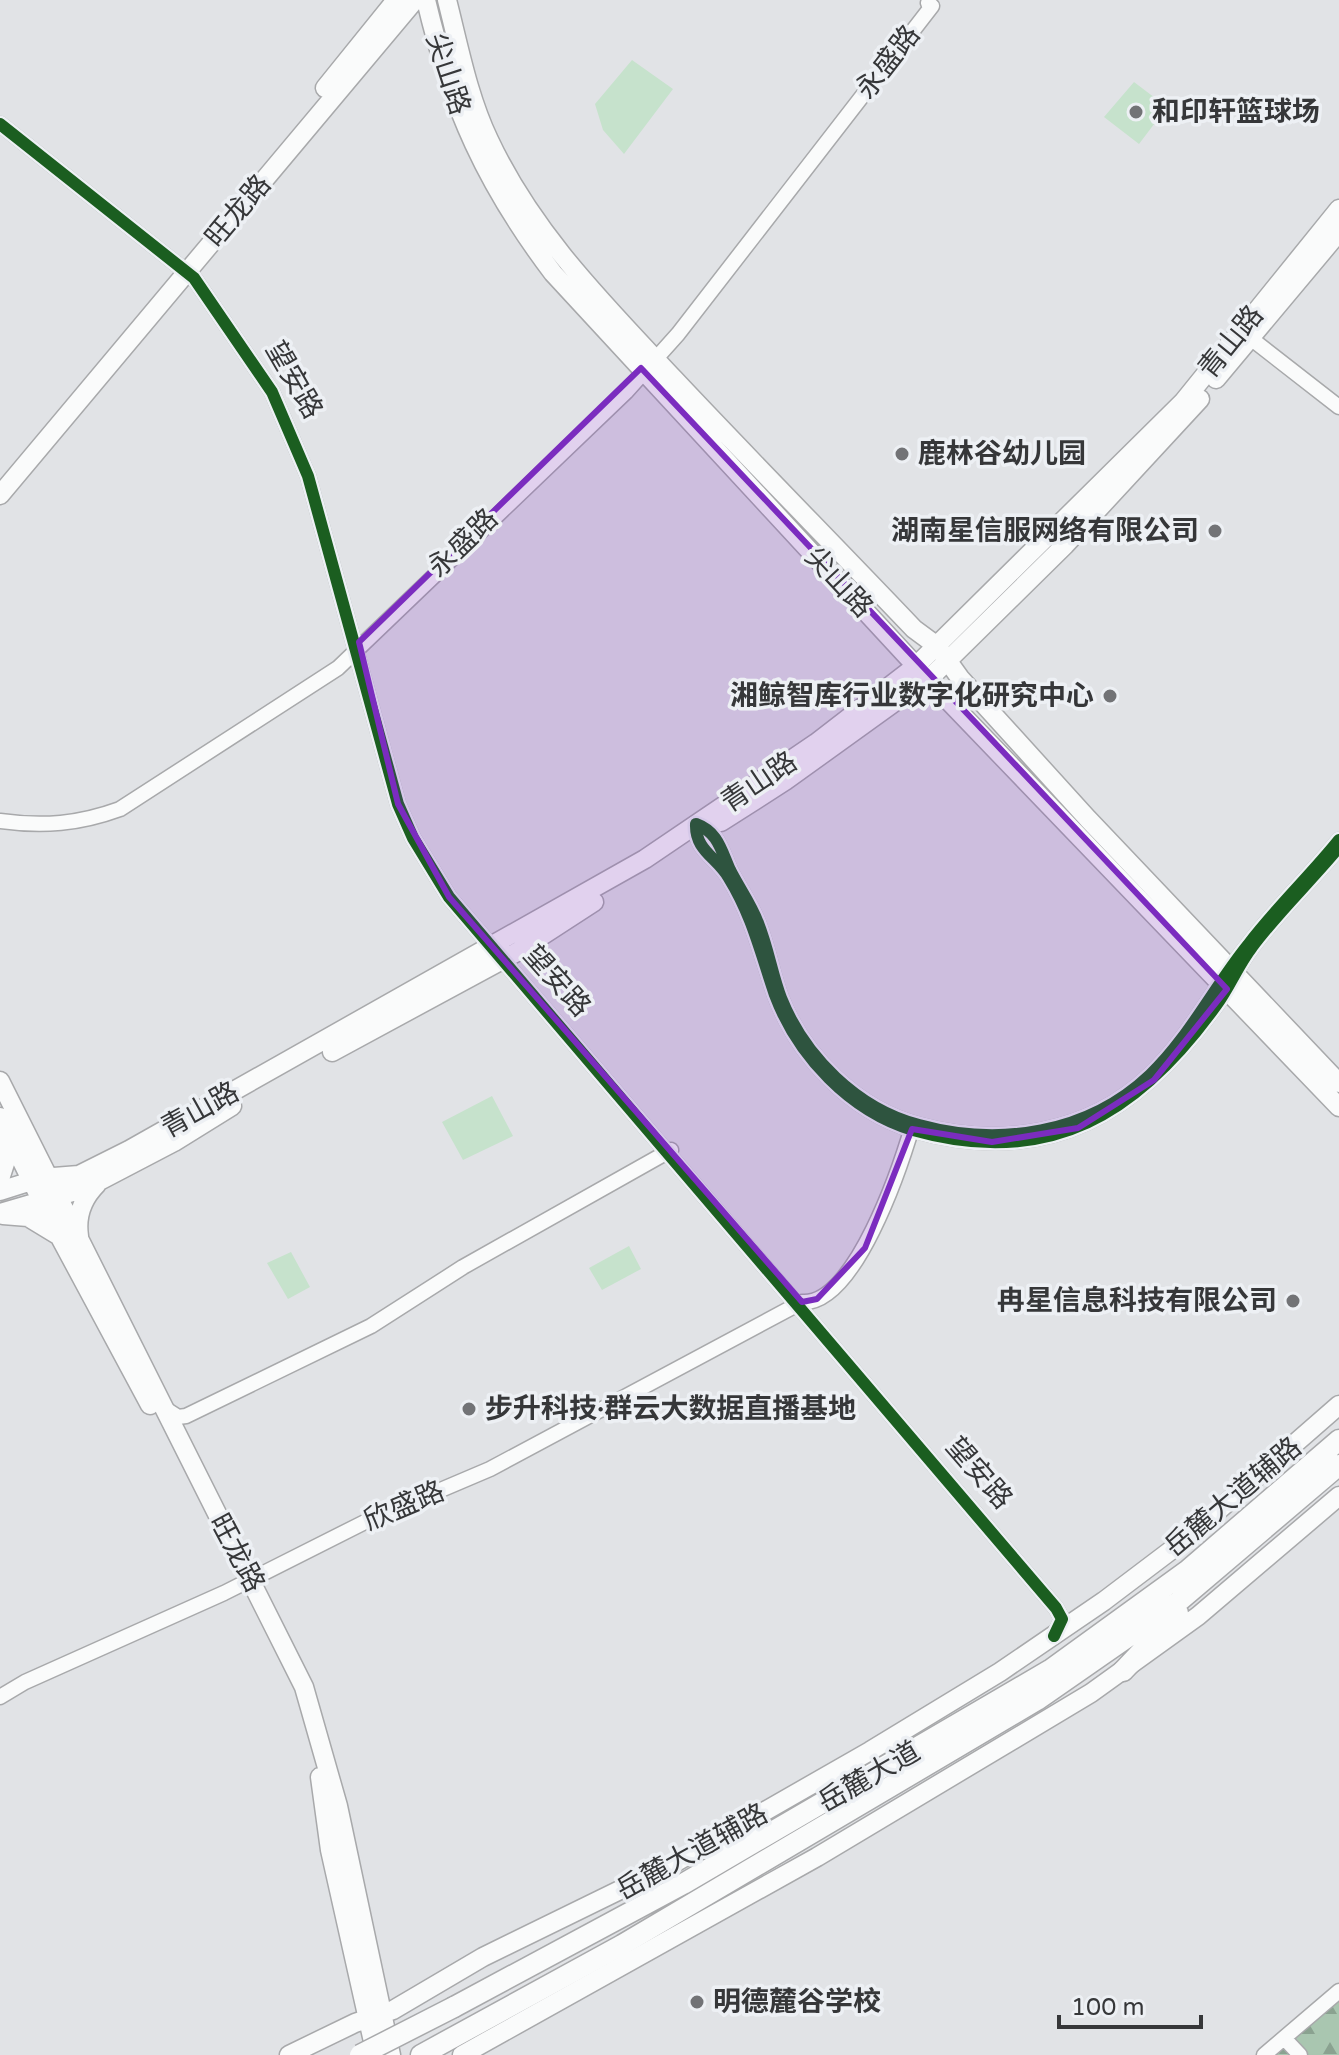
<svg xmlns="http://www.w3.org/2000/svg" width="1339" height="2055" font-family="'Varela Round','Noto Sans SC',sans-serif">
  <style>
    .green { fill: #c6e2cc }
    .forest { fill: url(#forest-firs) }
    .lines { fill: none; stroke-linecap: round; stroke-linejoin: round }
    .minor-casing { stroke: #a8a9ab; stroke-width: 17 }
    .major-casing { stroke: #a8a9ab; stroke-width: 21 }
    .highway-casing { stroke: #a8a9ab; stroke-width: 23 }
    .minor { stroke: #fafbfb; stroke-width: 14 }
    .major { stroke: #fafbfb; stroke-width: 18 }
    .highway { stroke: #fafbfb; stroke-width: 20 }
    .highway-bridge-casing { stroke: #a8a9ab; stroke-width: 23; stroke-linecap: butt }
    .highway-bridge { stroke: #fafbfb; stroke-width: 20 }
    .cycleway-casing { stroke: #edf0f4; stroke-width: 17 }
    .cycleway { stroke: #1b5e20; stroke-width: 12 }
    .marked { fill: #7b2cbf; fill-opacity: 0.2; stroke: #7b2cbf; stroke-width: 6; stroke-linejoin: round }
    .poi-dot { fill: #727376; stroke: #edf0f4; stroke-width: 3 }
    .labels { text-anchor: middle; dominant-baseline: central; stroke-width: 7; stroke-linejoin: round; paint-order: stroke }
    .street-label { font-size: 28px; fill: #363739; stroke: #edf0f4 }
    .poi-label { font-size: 28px; font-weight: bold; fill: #363739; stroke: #edf0f4; text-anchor: start }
  </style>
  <defs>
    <pattern id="forest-firs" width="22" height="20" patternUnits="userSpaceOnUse" patternTransform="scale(2)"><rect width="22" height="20" fill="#a9c6b0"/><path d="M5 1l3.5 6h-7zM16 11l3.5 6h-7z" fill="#8aa290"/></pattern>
  </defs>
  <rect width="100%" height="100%" fill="#e1e3e6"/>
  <path class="green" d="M632 60 673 89 624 154 603 130 595 104Z
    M1134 82 1167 107 1139 144 1104 117Z
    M492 1096 513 1136 463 1160 442 1122Z
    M629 1246 641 1269 602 1290 589 1268Z
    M291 1252 310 1287 288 1299 267 1263Z"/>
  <path class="forest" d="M1339 1991V2055H1264Z"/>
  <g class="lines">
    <g class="minor-casing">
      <path id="minor" d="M0 124 194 278 272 392 308 476 398 804 413 838 449 897 1056 1608 1062 1619 1054 1636
        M1244 333 1339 407
        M0 821C43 827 79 824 120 809L338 668 626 392 678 334 932 6 928 3
        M1339 840C1310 876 1276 908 1248 945 1214 987 1189 1038 1150 1075 1088 1134 999 1147 919 1125 857 1109 804 1056 781 998 772 974 768 948 758 923 751 904 739 888 730 870 721 850 718 832 696 824 695 851 717 857 729 878 752 915 761 954 775 995 798 1056 850 1111 913 1130 1050 1169 1139 1113 1217 1004 1230 986 1238 965 1252 947 1278 912 1311 881 1339 847
        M164 1408 178 1417 186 1416 371 1326 463 1267 671 1150
        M0 1697 25 1682 224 1593 363 1523 490 1469 802 1302C855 1306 901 1165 913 1124
        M1284 2038 1300 2055
        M1264 2055 1339 1991"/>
    </g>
    <g class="major-casing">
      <path id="major" d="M426 0C451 107 487 186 553 273L941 693 1339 1107
        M447 0C459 47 468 96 489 140 533 234 604 304 674 379 753 463 834 545 914 629L937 646 960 678 1088 819 1339 1083
        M325 88 396 0
        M1216 379 1339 232
        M0 495 415 0
        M721 822 785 781 935 673 1065 545 1200 399
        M332 1052 517 952 594 902
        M0 1081 304 1687 338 1806 391 2055
        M0 1117 55 1228 150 1405
        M0 1179 9 1151 8 1136
        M0 1191 41 1178 79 1175 129 1150 645 859 816 743 917 665 1183 402 1339 209
        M0 1213 86 1188 174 1142 232 1106
        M3 1215 28 1217 56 1234
        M79 1236C76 1216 83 1198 97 1184
        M320 1777 330 1850 376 2055
        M289 2055 355 2023 393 2010 483 1957 671 1865 870 1751 1000 1672 1104 1601 1182 1542 1339 1405
        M462 2055 817 1857 1091 1693 1198 1616 1339 1496"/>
    </g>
    <g class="highway-casing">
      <path id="highway" d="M1123 1671 1178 1613
        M710 1844 763 1829
        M454 2007 683 1884 1050 1670 1188 1570 1339 1440
        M421 2055 622 1945 1037 1700 1178 1602 1339 1465"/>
    </g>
    <use href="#minor" class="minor"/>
    <use href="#major" class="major"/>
    <use href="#highway" class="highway"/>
    <g class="highway-bridge-casing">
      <path id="highway-bridge" d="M360 2055 454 2007"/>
    </g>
    <use href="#highway-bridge" class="highway-bridge"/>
    <g class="cycleway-casing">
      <path id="cycleway" d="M0 124 194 278 272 392 308 476 398 804 413 838 449 897 1056 1608 1062 1619 1054 1636
        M1339 840C1310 876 1276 908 1248 945 1214 987 1189 1038 1150 1075 1088 1134 999 1147 919 1125 857 1109 804 1056 781 998 772 974 768 948 758 923 751 904 739 888 730 870 721 850 718 832 696 824 695 851 717 857 729 878 752 915 761 954 775 995 798 1056 850 1111 913 1130 1050 1169 1139 1113 1217 1004 1230 986 1238 965 1252 947 1278 912 1311 881 1339 847"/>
    </g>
    <use href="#cycleway" class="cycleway"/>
  </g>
  <path class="marked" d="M641 368 1227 989 1154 1080 1078 1128 992 1142 912 1129 865 1248 817 1299 802 1302 449 897 398 804 359 642Z"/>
  <g class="poi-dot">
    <circle cx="1136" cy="112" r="8"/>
    <circle cx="902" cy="454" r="8"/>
    <circle cx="1215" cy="531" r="8"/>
    <circle cx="1110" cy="696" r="8"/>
    <circle cx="1293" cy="1301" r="8"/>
    <circle cx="469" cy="1409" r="8"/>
    <circle cx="697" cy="2002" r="8"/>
  </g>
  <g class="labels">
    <g class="street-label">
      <text transform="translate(888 62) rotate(-52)">永盛路</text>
      <text transform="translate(448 74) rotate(72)">尖山路</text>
      <text transform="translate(238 211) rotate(-50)">旺龙路</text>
      <text transform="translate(1231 342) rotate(-51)">青山路</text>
      <text transform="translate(294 380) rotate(60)">望安路</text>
      <text transform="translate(463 543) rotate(-44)">永盛路</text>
      <text transform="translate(839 582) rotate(47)">尖山路</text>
      <text transform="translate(759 782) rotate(-34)">青山路</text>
      <text transform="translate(557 981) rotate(48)">望安路</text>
      <text transform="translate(200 1110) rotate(-29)">青山路</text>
      <text transform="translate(979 1473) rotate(49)">望安路</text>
      <text transform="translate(1233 1497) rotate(-40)">岳麓大道辅路</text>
      <text transform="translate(404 1506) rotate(-23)">欣盛路</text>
      <text transform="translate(237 1553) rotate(62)">旺龙路</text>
      <text transform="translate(869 1777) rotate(-30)">岳麓大道</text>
      <text transform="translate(692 1852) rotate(-29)">岳麓大道辅路</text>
    </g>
    <g class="poi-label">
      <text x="1152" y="112">和印轩篮球场</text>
      <text x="918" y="454">鹿林谷幼儿园</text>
      <text x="1199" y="531" text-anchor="end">湖南星信服网络有限公司</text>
      <text x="1094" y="696" text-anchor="end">湘鲸智库行业数字化研究中心</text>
      <text x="1277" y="1301" text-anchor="end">冉星信息科技有限公司</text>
      <text x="485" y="1409">步升科技·群云大数据直播基地</text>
      <text x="713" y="2002">明德麓谷学校</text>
    </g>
  </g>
  <path d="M1059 2015v12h142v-12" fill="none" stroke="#363739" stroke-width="4"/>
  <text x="1071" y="2015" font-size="24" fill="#363739" stroke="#edf0f4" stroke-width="6" paint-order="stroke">100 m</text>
</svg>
